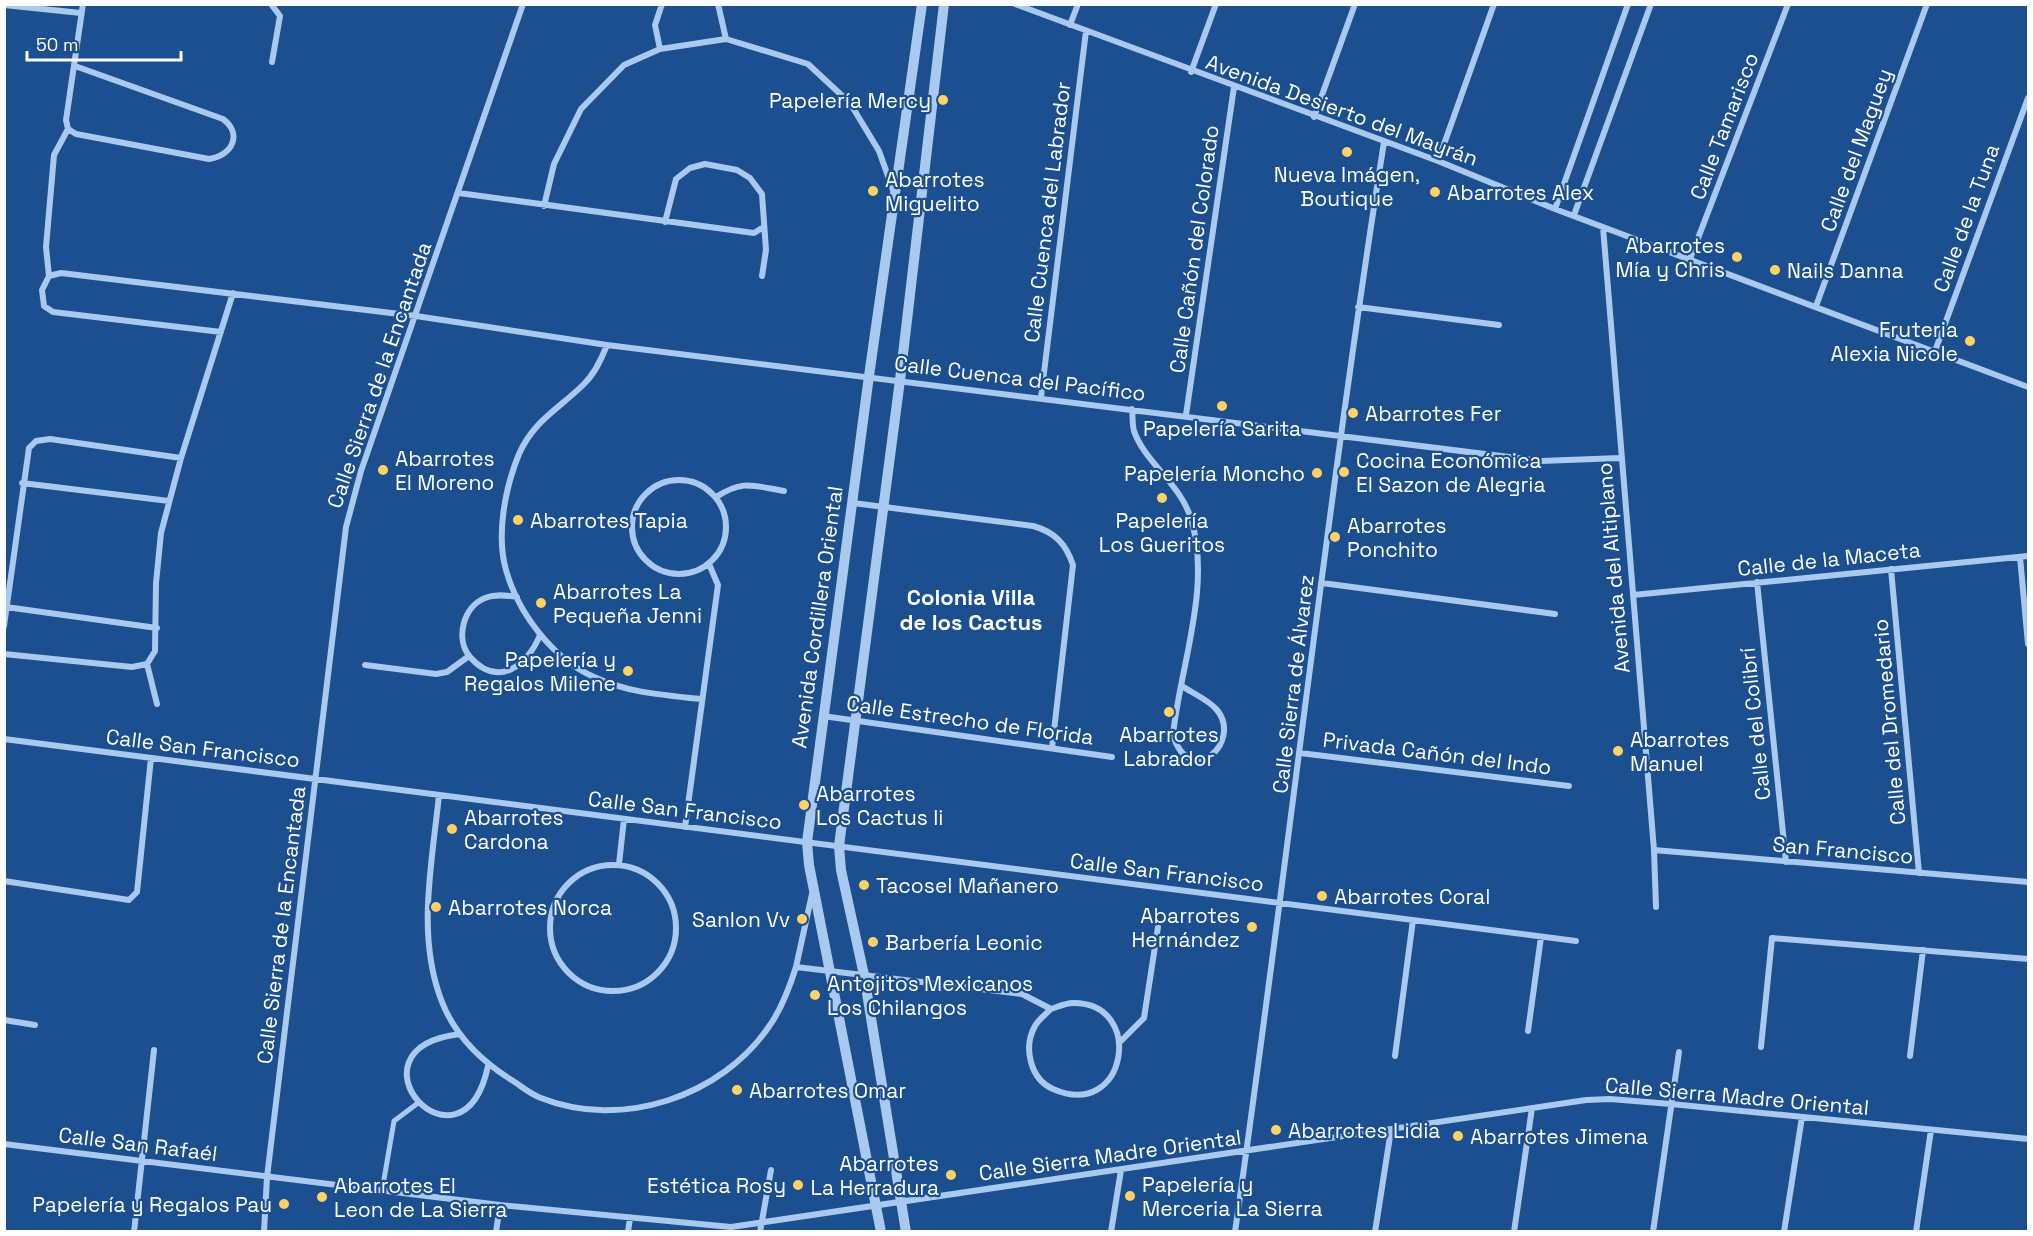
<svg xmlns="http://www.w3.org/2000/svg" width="2033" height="1236" font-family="'Space Grotesk',sans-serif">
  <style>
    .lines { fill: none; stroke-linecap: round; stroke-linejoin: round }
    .pedestrian { stroke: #a9c9ee; stroke-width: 5 }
    .minor { stroke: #a9c9ee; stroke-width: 6 }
    .tertiary { stroke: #a9c9ee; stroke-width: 10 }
    .poi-dot { fill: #ffd166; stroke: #1b4f8f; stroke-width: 2 }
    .labels { text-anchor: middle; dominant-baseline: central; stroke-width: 4.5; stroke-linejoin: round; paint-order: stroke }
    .poi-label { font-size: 21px; fill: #fff; stroke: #1b4f8f; text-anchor: start }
    .street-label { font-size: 21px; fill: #fff; stroke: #1b4f8f }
    .neighbourhood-label { font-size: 22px; font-weight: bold; fill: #fff; stroke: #1b4f8f }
  </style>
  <rect width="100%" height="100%" fill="#1b4f8f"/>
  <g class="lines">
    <path class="pedestrian" d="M382 1191 394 1121 418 1103"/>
    <path class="minor" d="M271 4 280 16 272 62
      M718 4 726 39
      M1015 4 1438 161 1555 209 2028 387
      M4 5 81 13
      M1070 25 1078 4
      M660 49 655 25 662 4
      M75 66 223 119C243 134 232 156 209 159L76 134 68 129 66 120 83 4
      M1191 72 1216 4
      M1314 117 1355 4
      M1438 161 1494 4
      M459 193 754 233 762 228
      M544 206 554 164 581 109 624 65 660 49 726 39 808 64 850 103 879 151 893 190
      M1555 209 1628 4
      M1574 215 1651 4
      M665 222 676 179 690 168 705 164 737 170 750 178 762 194 766 250 762 276
      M1603 227 1654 850 1656 907
      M1690 259 1788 4
      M49 276 46 247 54 155 68 129
      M1816 306 1927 4
      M1358 307 1499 325
      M221 332 53 312 44 306 42 290 49 276 61 273 416 316 607 345 1541 461 1620 458
      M607 345C601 360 595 373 584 384 560 408 534 420 519 454 505 488 496 535 506 570 518 613 553 659 594 677 628 693 664 695 701 699
      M1935 351 2028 98
      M1041 397 1086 31
      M1132 409C1133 416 1132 424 1134 431 1145 463 1181 484 1191 519 1212 586 1180 667 1173 735 1190 790 1243 742 1217 710 1209 700 1192 693 1182 686
      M1186 415 1234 87
      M632 527a47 47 0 1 1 94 0a47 47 0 1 1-94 0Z
      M22 483 169 501
      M716 497C744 479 753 486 784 491
      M853 503 1033 526C1055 532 1066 544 1073 565L1052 748
      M2020 557 2028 644
      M1891 569 1919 873
      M1757 582 1786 862
      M1322 583 1555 614
      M1633 595 2028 556
      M517 597C505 595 495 594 485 598 463 607 455 639 470 657 498 689 528 665 540 635
      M6 607 157 628
      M4 626 29 448 36 441 50 439 181 458
      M4 654 132 667 147 664 155 651 156 583 161 533 181 458 233 293
      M147 664 157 704
      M365 665 436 674 447 672 469 656
      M823 716 1112 757
      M4 739 1576 941
      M1300 753 1569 786
      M439 795C432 864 416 936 442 1002 455 1035 480 1060 510 1079 520 1085 530 1094 541 1098 621 1130 722 1097 770 1025 782 1008 790 986 796 967L1022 994 1051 1009C1057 1007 1066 1003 1073 1003 1146 1002 1127 1122 1053 1089 1030 1079 1023 1047 1035 1026 1038 1020 1046 1014 1051 1009
      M685 827 718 585 709 564
      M1654 850 2028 882
      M619 864 624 819
      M550 928a63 63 0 1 1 126 0a63 63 0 1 1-126 0Z
      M4 881 129 900 137 892 151 758
      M796 967 812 894
      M4 1020 35 1025
      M1528 1031 1541 937
      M460 1034C337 1049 462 1187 488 1066
      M1121 1041 1144 1018 1158 927
      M1761 1047 1772 938 2028 959
      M1395 1056 1413 920
      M1910 1056 1923 950
      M4 1144 500 1205 731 1227 1586 1100 1610 1099 1671 1104 2028 1139
      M134 1232 154 1050
      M264 1232 267 1177 346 527 361 471 523 4
      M496 1232 500 1205
      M628 1232 630 1218
      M760 1232 771 1170
      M1111 1232 1121 1170
      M1235 1232C1287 869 1327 504 1384 142
      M1375 1232 1391 1130
      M1514 1232 1532 1108
      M1653 1232 1679 1052
      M1784 1232 1802 1117
      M1916 1232 1931 1130"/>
    <path class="tertiary" d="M881 1232 809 865 807 842 869 376 922 4
      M906 1232 864 975 841 870 839 846 900 380 944 4"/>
  </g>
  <g class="poi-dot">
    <circle cx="943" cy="100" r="6"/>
    <circle cx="1347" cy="152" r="6"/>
    <circle cx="873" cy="191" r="6"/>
    <circle cx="1435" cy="192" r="6"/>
    <circle cx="1737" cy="257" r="6"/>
    <circle cx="1775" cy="270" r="6"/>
    <circle cx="1970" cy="341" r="6"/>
    <circle cx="1222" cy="406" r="6"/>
    <circle cx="1353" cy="413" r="6"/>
    <circle cx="383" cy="470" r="6"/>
    <circle cx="1344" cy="472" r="6"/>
    <circle cx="1317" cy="473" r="6"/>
    <circle cx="1162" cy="498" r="6"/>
    <circle cx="518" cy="520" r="6"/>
    <circle cx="1335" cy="537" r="6"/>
    <circle cx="541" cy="603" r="6"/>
    <circle cx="628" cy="671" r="6"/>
    <circle cx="1169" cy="712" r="6"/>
    <circle cx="1618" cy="751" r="6"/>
    <circle cx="804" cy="805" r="6"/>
    <circle cx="452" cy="829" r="6"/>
    <circle cx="864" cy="885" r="6"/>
    <circle cx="1322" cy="896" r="6"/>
    <circle cx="436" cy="907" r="6"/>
    <circle cx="802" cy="919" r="6"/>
    <circle cx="1252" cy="927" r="6"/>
    <circle cx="873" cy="942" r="6"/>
    <circle cx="815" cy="995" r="6"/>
    <circle cx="737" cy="1090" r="6"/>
    <circle cx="1276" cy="1130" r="6"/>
    <circle cx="1458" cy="1136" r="6"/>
    <circle cx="951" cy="1175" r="6"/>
    <circle cx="798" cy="1185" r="6"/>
    <circle cx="1130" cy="1196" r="6"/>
    <circle cx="322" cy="1197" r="6"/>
    <circle cx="284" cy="1204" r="6"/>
  </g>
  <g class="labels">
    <g class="poi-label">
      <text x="931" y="100" text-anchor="end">Papelería Mercy</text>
      <text x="1347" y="174" text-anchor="middle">Nueva Imágen,<tspan x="1347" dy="24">Boutique</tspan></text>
      <text x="885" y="179">Abarrotes<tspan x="885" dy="24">Miguelito</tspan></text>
      <text x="1447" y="192">Abarrotes Alex</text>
      <text x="1725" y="245" text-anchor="end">Abarrotes<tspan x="1725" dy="24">Mía y Chris</tspan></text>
      <text x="1787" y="270">Nails Danna</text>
      <text x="1958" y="329" text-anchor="end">Fruteria<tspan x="1958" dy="24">Alexia Nicole</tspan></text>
      <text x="1365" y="413">Abarrotes Fer</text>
      <text x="1222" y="428" text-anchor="middle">Papelería Sarita</text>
      <text x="395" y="458">Abarrotes<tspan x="395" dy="24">El Moreno</tspan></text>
      <text x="1356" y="460">Cocina Económica<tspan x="1356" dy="24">El Sazon de Alegria</tspan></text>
      <text x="1305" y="473" text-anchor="end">Papelería Moncho</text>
      <text x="530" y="520">Abarrotes Tapia</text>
      <text x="1162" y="520" text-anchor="middle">Papelería<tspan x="1162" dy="24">Los Gueritos</tspan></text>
      <text x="1347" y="525">Abarrotes<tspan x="1347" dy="24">Ponchito</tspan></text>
      <text x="553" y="591">Abarrotes La<tspan x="553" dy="24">Pequeña Jenni</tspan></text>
      <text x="616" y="659" text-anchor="end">Papelería y<tspan x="616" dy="24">Regalos Milene</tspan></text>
      <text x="1169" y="734" text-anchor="middle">Abarrotes<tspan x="1169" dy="24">Labrador</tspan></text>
      <text x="1630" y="739">Abarrotes<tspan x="1630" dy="24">Manuel</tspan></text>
      <text x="816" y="793">Abarrotes<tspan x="816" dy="24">Los Cactus Ii</tspan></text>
      <text x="464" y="817">Abarrotes<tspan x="464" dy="24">Cardona</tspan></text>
      <text x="876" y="885">Tacosel Mañanero</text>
      <text x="1334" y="896">Abarrotes Coral</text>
      <text x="448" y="907">Abarrotes Norca</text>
      <text x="1240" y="915" text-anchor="end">Abarrotes<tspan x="1240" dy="24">Hernández</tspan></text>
      <text x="790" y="919" text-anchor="end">Sanlon Vv</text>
      <text x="885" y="942">Barbería Leonic</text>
      <text x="827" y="983">Antojitos Mexicanos<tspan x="827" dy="24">Los Chilangos</tspan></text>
      <text x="749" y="1090">Abarrotes Omar</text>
      <text x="1288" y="1130">Abarrotes Lidia</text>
      <text x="1470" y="1136">Abarrotes Jimena</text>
      <text x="939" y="1163" text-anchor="end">Abarrotes<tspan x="939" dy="24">La Herradura</tspan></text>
      <text x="1142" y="1184">Papelería y<tspan x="1142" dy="24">Merceria La Sierra</tspan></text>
      <text x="334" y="1185">Abarrotes El<tspan x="334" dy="24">Leon de La Sierra</tspan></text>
      <text x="786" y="1185" text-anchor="end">Estética Rosy</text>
      <text x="272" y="1204" text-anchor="end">Papelería y Regalos Pau</text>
    </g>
    <g class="street-label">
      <text transform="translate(1342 110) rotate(20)">Avenida Desierto del Mayrán</text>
      <text transform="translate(1724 126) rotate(-69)">Calle Tamarisco</text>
      <text transform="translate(1856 150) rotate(-70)">Calle del Maguey</text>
      <text transform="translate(1047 212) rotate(-83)">Calle Cuenca del Labrador</text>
      <text transform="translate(1966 218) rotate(-70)">Calle de la Tuna</text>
      <text transform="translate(1194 249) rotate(-82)">Calle Cañón del Colorado</text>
      <text transform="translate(379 375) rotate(-71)">Calle Sierra de la Encantada</text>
      <text transform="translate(1020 378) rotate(7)">Calle Cuenca del Pacífico</text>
      <text transform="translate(1829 559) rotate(-6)">Calle de la Maceta</text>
      <text transform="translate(1613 568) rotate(-95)">Avenida del Altiplano</text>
      <text transform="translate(817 617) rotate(-82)">Avenida Cordillera Oriental</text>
      <text transform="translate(1293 684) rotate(-83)">Calle Sierra de Álvarez</text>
      <text transform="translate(970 720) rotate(8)">Calle Estrecho de Florida</text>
      <text transform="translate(1889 722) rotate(-95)">Calle del Dromedario</text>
      <text transform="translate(1755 724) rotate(-96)">Calle del Colibrí</text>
      <text transform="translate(203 748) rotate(7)">Calle San Francisco</text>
      <text transform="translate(1437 753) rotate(7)">Privada Cañón del Indo</text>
      <text transform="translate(685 810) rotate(7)">Calle San Francisco</text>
      <text transform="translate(1843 850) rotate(5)">San Francisco</text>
      <text transform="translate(1167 872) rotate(7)">Calle San Francisco</text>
      <text transform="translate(281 925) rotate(-83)">Calle Sierra de la Encantada</text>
      <text transform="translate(1737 1096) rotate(5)">Calle Sierra Madre Oriental</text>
      <text transform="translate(138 1144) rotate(7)">Calle San Rafaél</text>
      <text transform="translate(1110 1155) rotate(-8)">Calle Sierra Madre Oriental</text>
    </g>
    <g class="neighbourhood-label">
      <text x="971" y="597">Colonia Villa<tspan x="971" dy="25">de los Cactus</tspan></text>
    </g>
  </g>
  <rect width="2033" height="1236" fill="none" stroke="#ffffff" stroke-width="12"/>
  <path d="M27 51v9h154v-9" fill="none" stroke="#ffffff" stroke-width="3"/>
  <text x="36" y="51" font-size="18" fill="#ffffff" stroke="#1b4f8f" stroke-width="4.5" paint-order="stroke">50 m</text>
</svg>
